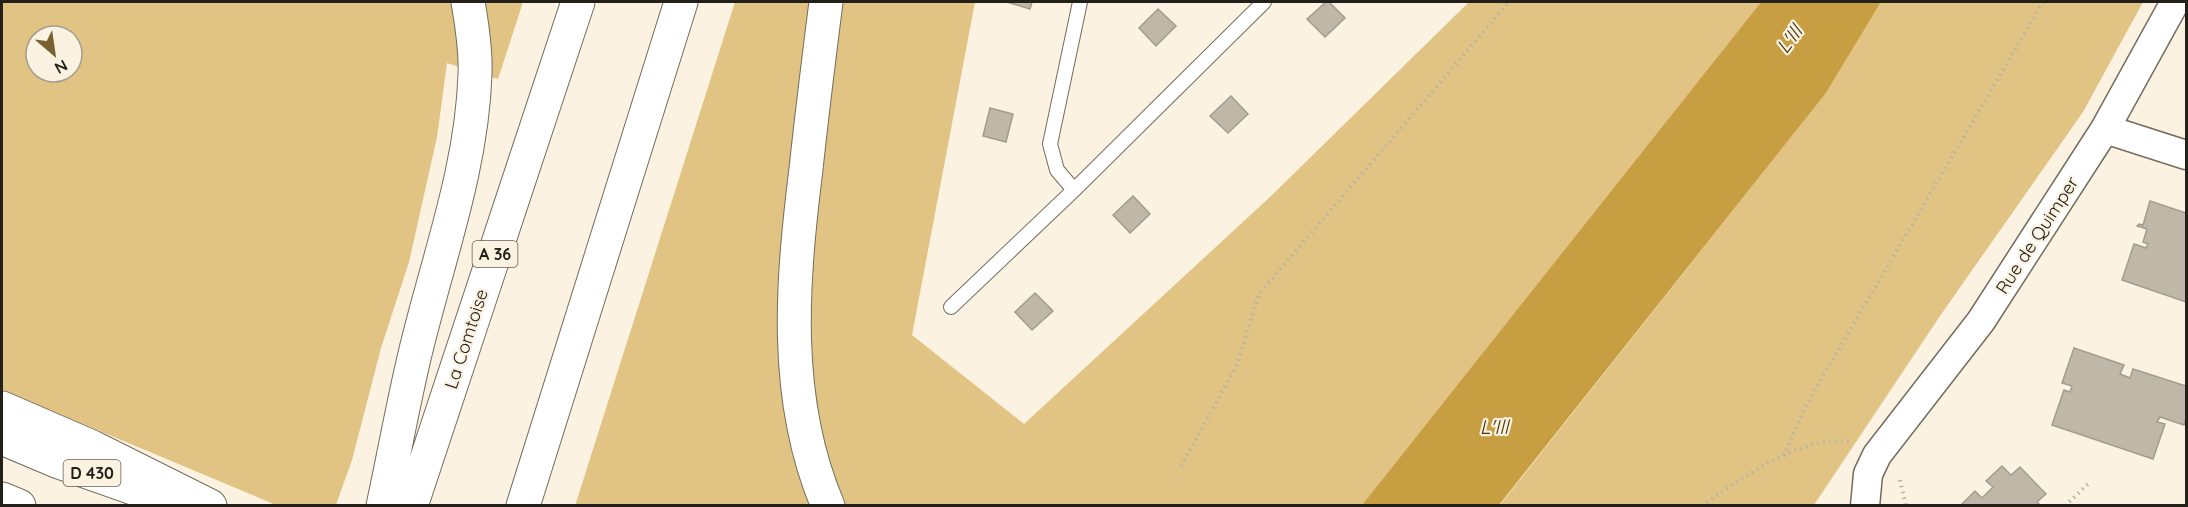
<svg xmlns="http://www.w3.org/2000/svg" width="2188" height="507" font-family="Quicksand,sans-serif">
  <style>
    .green { fill: #e1c383; fill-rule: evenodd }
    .water { fill: #c79e41 }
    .building { fill: #bfb7a7; stroke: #a49c8d; stroke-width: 1.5 }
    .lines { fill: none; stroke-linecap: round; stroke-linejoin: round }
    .service-casing { stroke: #746d5e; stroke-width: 16 }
    .minor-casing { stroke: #746d5e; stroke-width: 31 }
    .trunk-casing { stroke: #746d5e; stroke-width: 35 }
    .motorway-casing { stroke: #746d5e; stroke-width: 35 }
    .path { stroke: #bab3a5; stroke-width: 4; stroke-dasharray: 1.5 4.5; stroke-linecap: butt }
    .service { stroke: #fff; stroke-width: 14 }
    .minor { stroke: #fff; stroke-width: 28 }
    .trunk { stroke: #fff; stroke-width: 33 }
    .motorway { stroke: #fff; stroke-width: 33 }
    .labels { text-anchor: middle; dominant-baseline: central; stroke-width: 4.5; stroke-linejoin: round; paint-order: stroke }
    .shield { fill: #fbf2e1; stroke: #645f56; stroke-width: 1.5 }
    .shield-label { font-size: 16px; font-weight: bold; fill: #23201a }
    .street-label { font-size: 18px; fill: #23201a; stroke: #fbf2e1 }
    .water-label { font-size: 20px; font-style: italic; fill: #493811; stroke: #fbf2e1 }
  </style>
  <rect width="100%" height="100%" fill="#fbf2e1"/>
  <path class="green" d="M2 2H523L498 79 447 63 437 137 409 262 381 348 352 460 336 505H276L2 390ZM36 36H72V72H36Z
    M735 2H975L912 335 1024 424 1270 197 1469 2H1761L1362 505 575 506Z
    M1881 2H2143L2083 112 1940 316 1814 505 1499 506 1826 93Z"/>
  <path class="water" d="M1761 2H1881L1826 93 1499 505H1362Z"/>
  <path class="building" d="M1007 2H1032L1030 9Z
    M1326 2H1329L1345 18 1325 37 1307 19Z
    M1158 9 1176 26 1156 46 1139 28Z
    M1231 96 1248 114 1228 133 1210 116Z
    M990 108 1013 114 1006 142 983 136Z
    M1133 196 1150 214 1130 233 1113 215Z
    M2150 201 2186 213V302L2122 280 2134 244 2146 248 2148 244 2143 242 2147 229 2137 226 2139 224 2143 225Z
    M1035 293 1053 311 1032 330 1015 312Z
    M2074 348 2124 365 2120 374 2130 378 2133 369 2186 386V418L2184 425 2160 417 2157 422 2165 424 2153 459 2052 425 2064 390 2070 392 2072 386 2062 383Z
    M2002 466 2011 475 2020 467 2046 494 2037 502 2039 504 2037 506H1960L1975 491 1982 498 1993 487 1986 481Z"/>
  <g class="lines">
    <g class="service-casing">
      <path id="service" d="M1074 190 1057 170 1050 144 1080 2
        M951 307 1074 190 1264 2"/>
    </g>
    <g class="minor-casing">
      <path id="minor" d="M2105 129 2186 155
        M1865 506 1868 474 1877 455 1981 321 2105 129 2175 2"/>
    </g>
    <g class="trunk-casing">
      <path id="trunk" d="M2 438 59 462 184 506
        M2 499 19 506"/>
    </g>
    <g class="motorway-casing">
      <path id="motorway" d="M826 2C819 57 812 113 806 169 792 282 782 398 828 506
        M2 408 92 447 210 506
        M383 506C394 455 403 404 415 354 437 261 472 170 475 74 476 50 472 25 468 2
        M411 506 578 2
        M523 506 681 2"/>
    </g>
    <path class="path" d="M1784 456 1806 405 2043 2
      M1181 466 1236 367 1259 294 1509 2
      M1900 480 1906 506
      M1702 506C1740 479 1802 434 1850 442
      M2065 506 2088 484
      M2186 506V504"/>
    <use href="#service" class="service"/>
    <use href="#minor" class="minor"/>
    <use href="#trunk" class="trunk"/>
    <use href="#motorway" class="motorway"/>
  </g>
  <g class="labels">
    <g class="shield">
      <rect x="472.5" y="241" width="45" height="26" rx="4.5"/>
      <rect x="63.5" y="460" width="57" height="26" rx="4.5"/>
    </g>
    <g class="shield-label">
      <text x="495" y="254">A 36</text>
      <text x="92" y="473">D 430</text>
    </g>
    <g class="street-label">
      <text transform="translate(2037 235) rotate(-57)">Rue de Quimper</text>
      <text transform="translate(466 339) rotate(-72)">La Comtoise</text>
    </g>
    <g class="water-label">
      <text transform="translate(1789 39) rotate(-53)">L'Ill</text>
      <text x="1494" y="426">L'Ill</text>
    </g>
  </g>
  <rect width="2188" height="507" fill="none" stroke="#23201a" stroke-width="6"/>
  <g transform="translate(54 54) rotate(151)"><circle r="28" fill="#fbf2e1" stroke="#a59e91" stroke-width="1.5"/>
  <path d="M0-4.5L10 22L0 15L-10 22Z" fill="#786232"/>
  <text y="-9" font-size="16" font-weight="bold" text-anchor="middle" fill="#23201a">N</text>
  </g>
</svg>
